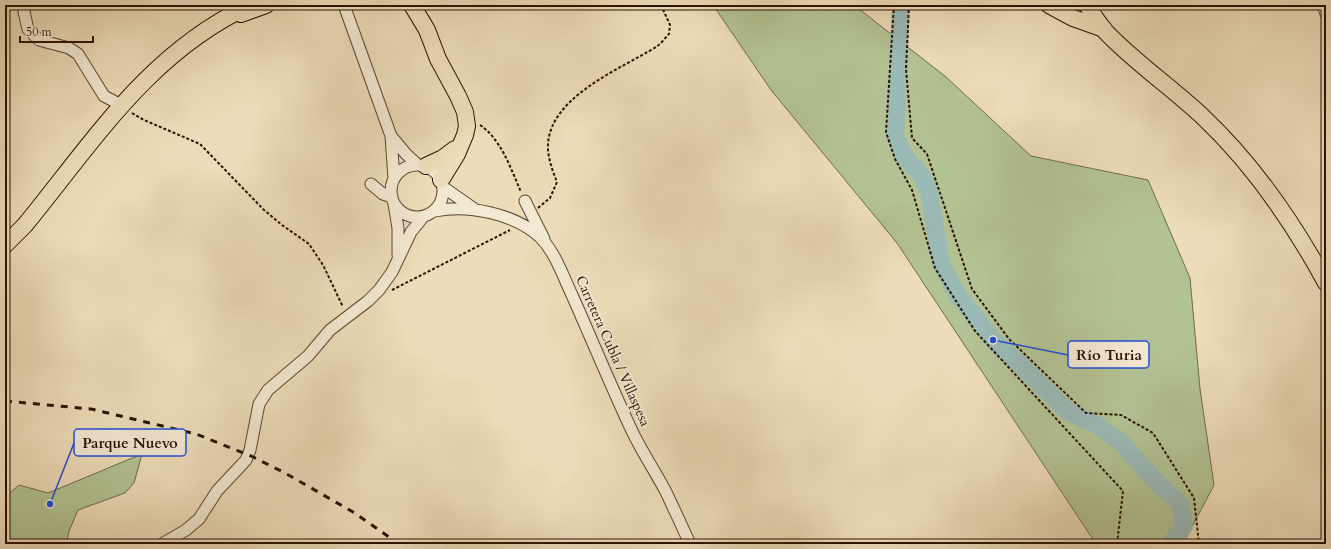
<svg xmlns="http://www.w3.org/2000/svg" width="1331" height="549" font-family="Cardo,serif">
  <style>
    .green { fill: #b3c293; stroke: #6f6a4a }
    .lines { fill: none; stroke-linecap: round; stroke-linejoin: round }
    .river { stroke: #9abab6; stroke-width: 18 }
    .minor-casing { stroke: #5c452e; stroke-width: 13 }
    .highway-casing { stroke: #2b1300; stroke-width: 18 }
    .path { stroke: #2b1300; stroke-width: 2; stroke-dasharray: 3 2; stroke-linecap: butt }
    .minor { stroke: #f3e8d2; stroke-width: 11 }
    .highway { stroke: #eddcb9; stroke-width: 16 }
    .rail { stroke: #2b1300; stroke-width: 3; stroke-dasharray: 7 7; stroke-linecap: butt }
    .labels { text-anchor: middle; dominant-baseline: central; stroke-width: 4; stroke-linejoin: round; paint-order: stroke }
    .street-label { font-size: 14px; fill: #2b1300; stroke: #f3e8d2 }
    .leader { fill: none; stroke: #1d4ed8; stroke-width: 1.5 }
    .callout-dot { fill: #1d4ed8; stroke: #f3e8d2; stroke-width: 1.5 }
    .callout { fill: #f3e8d2; stroke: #1d4ed8; stroke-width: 1.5 }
    .callout-label { font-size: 15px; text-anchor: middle; font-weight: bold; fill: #2b1300 }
  </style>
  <rect width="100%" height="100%" fill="#eddcb9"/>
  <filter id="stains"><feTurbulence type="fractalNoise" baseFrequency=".005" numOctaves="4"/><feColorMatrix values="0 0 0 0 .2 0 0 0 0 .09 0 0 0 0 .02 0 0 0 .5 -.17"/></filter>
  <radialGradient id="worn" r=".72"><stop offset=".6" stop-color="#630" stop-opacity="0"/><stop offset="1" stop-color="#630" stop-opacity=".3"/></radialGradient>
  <path class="green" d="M713 5H854L946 77 1031 156 1148 180 1190 278 1200 389 1214 485 1183 544H1096L897 243 771 90Z
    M142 454 134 483 125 493 78 510 69 531 66 544H5V497L19 485 48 493Z"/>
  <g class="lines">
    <path class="river" d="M901 5 895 136 904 156 922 176 929 192 941 263 956 293 993 340 1024 368 1067 411 1097 425 1121 442 1150 475 1180 504 1184 526 1170 544"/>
    <g class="minor-casing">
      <path id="minor" d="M25 5 24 12 28 29 39 40 69 48 78 54 104 96 121 105
        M344 5 391 136 394 179
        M1323 5 1326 14
        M391 136 406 154 418 165
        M391 191a26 26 0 1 1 52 0a26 26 0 1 1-52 0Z
        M371 184 383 194 392 197
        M443 187 473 208
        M525 201 544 239
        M394 204 398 228V255
        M435 211C468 204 515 214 540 237 555 252 563 276 572 295 592 340 611 386 632 431 642 452 655 471 666 492 674 509 682 526 690 544
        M162 544 186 530 199 519 217 491 246 460 250 450 259 404 268 390 308 356 330 330 368 301 379 290 392 272 411 232 423 217"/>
    </g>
    <g class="highway-casing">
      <path id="highway" d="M412 5 427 30 438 59 458 96 465 112 467 126 465 135 457 154 441 180
        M1049 5 1073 18 1104 29
        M1087 5C1092 13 1098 22 1104 30 1134 62 1170 86 1202 116 1253 164 1293 222 1326 283
        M241 14 266 5
        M426 166 443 158 455 149
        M5 245 25 225C93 142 150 51 251 5"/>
    </g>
    <path class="path" d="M894 5 886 132 895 159 912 190 935 268 975 331 1123 491 1117 544
      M909 5 906 69 912 138 927 154 972 289 1009 339 1086 413 1121 415 1153 433 1194 498 1199 544
      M132 113 144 120 200 144 264 210 282 225 309 244 323 265 343 307
      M480 125C501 139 511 169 521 192
      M538 208 550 198 557 182C553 172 549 161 548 150 545 98 621 69 656 47 661 44 665 38 669 34L670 25 661 5
      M392 290 510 230"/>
    <use href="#minor" class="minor"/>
    <use href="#highway" class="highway"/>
    <path class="rail" d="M5 401 91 409 196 434 251 456 285 473 353 512 399 544"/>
  </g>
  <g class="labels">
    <g class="street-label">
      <text transform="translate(613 351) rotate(66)">Carretera Cubla / Villaspesa</text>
    </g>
  </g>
  <path class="leader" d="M993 340L1068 355M50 504L74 443"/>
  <g class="callout-dot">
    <circle cx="993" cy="340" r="4"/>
    <circle cx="50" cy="504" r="4"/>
  </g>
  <g class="callout">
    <rect x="1068" y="341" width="81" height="27" rx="4"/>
    <rect x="74" y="429" width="112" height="27" rx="4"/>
  </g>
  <g class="callout-label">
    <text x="1109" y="360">Río Turia</text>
    <text x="130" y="448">Parque Nuevo</text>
  </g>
  <rect width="1331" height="549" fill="none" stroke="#eddcb9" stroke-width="20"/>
  <rect x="6" y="6" width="1319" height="537" fill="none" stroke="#2b1300" stroke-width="2"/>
  <rect x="10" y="10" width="1311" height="529" fill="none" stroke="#2b1300"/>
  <path d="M20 36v6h73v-6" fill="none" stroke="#2b1300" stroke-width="2"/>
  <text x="26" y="36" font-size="12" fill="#2b1300" stroke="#f3e8d2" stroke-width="3" paint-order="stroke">50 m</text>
  <rect width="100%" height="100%" filter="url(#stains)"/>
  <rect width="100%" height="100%" fill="url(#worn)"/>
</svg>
